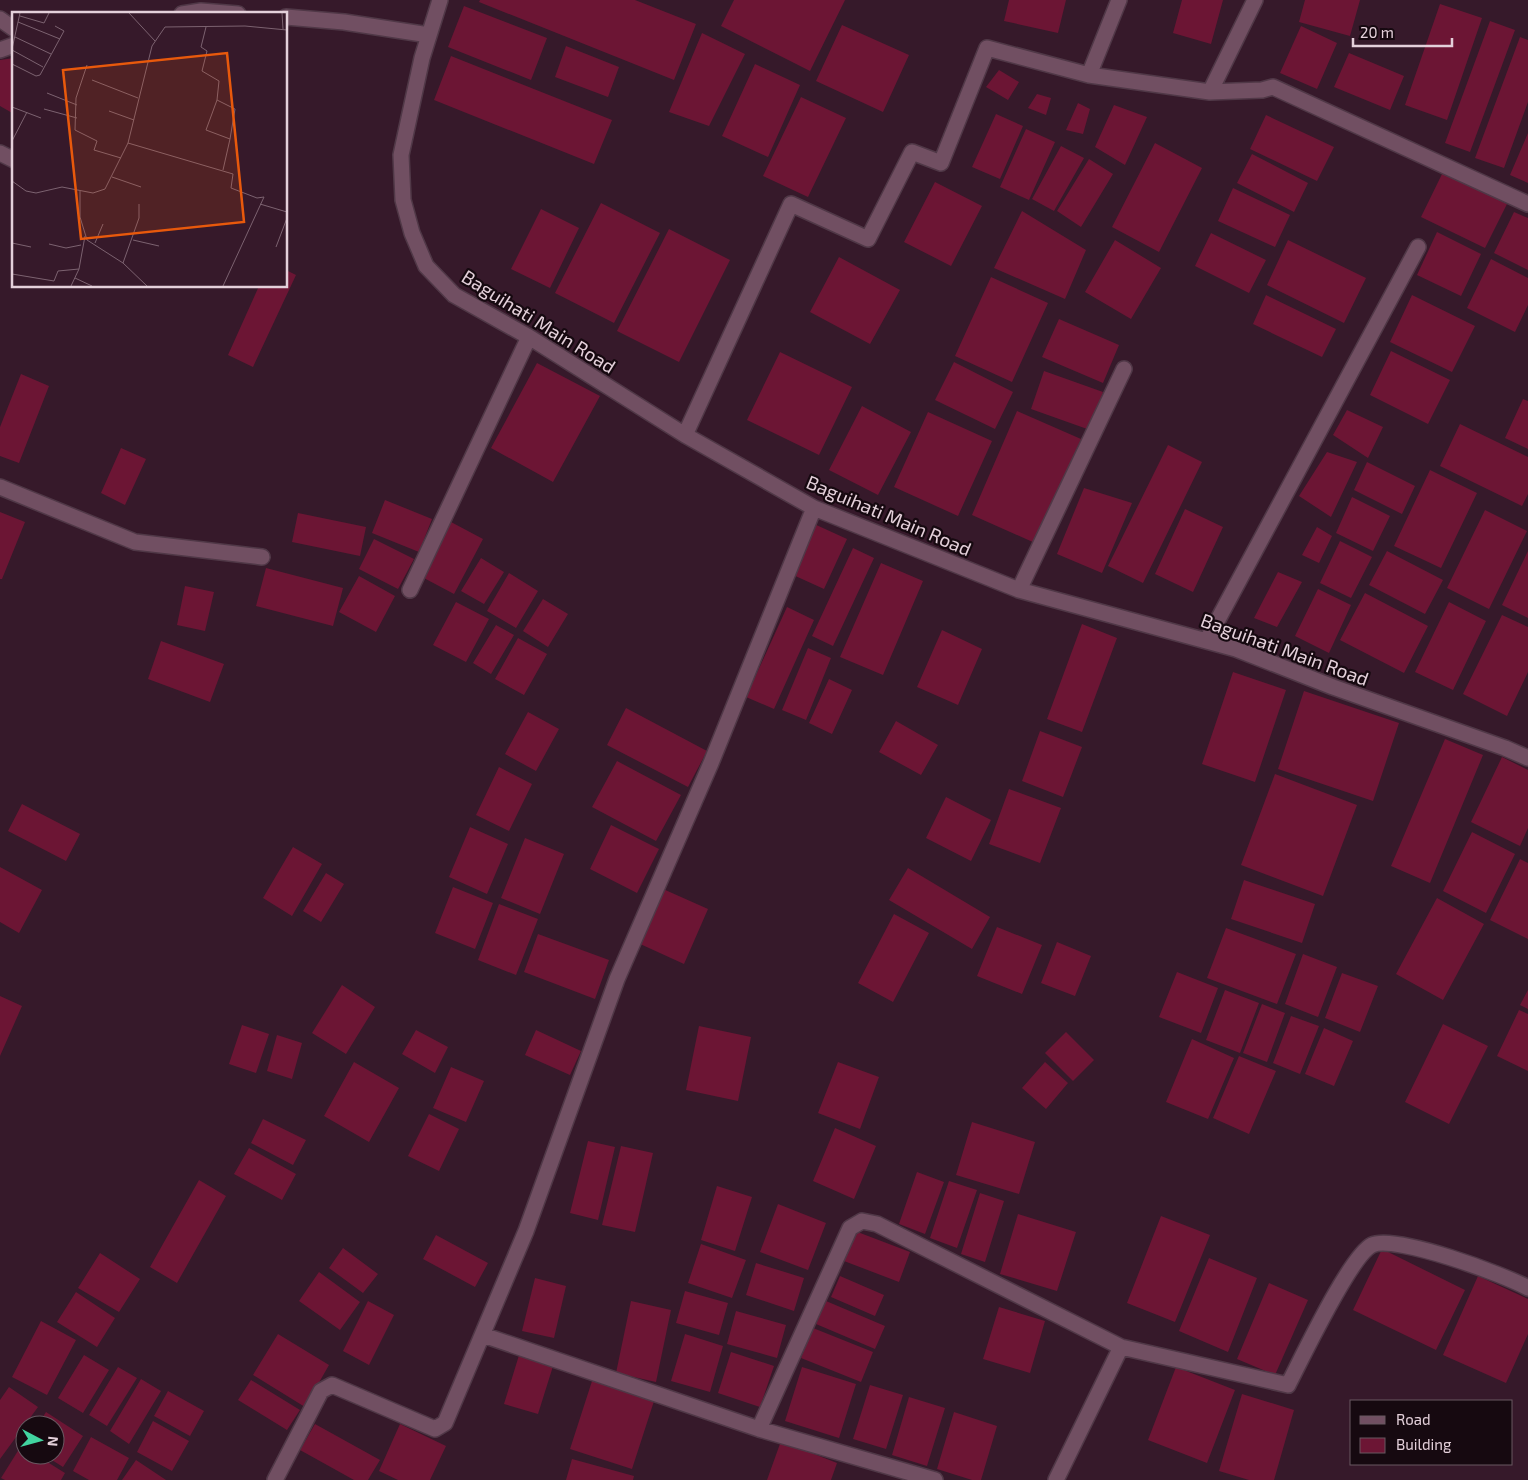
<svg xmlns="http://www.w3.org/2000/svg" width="1528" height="1480" font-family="'Exo 2',sans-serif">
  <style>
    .building { fill: #6c1534 }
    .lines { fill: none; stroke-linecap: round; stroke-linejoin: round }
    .minor-casing { stroke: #503847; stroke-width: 18 }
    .minor { stroke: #714f62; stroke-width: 15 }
    .labels { text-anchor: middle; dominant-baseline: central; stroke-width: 4.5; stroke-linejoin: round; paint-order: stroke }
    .street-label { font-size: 19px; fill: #e4d0da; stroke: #160910 }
    .inset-road { fill: none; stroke: #7c6270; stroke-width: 1 }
    .view { fill: #e8590c; fill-opacity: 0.15; stroke: #e8590c; stroke-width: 2.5 }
    .inset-edge { fill: none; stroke: #e4d0da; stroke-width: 2.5 }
  </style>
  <rect width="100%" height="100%" fill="#36192a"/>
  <path class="building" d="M480 0H635L696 24 674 80 479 2Z
    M734 0H845L810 71 721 26Z
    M1009 0H1066L1058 33 1004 21Z
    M1182 0H1223L1211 44 1173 33Z
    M1305 0H1360L1350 36 1299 22Z
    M1440 4 1482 18 1447 120 1405 105Z
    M464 6 547 38 531 80 448 47Z
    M1490 21 1515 30 1470 152 1445 143Z
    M842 25 909 55 883 112 816 81Z
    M1301 26 1337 43 1317 89 1280 73Z
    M702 33 745 54 709 126 669 112Z
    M1520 37 1528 40V102L1504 168 1475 158Z
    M566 46 619 67 608 97 555 77Z
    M1349 53 1404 76 1390 110 1334 87Z
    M451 56 612 120 594 164 434 100Z
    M14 58V114L0 106V60Z
    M755 64 800 85 768 157 722 136Z
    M999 70 1019 82 1008 100 986 87Z
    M1037 94 1051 98 1046 115 1028 108Z
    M801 97 846 118 808 197 763 176Z
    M1078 103 1090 109 1083 134 1066 130Z
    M1114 105 1147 117 1125 165 1095 147Z
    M996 114 1023 126 1000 179 972 167Z
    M1266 115 1334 147 1317 181 1250 149Z
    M1026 129 1055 142 1029 200 1000 187Z
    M1528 133V183L1510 175Z
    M1155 143 1202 168 1159 252 1112 227Z
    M1061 146 1084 158 1054 211 1032 199Z
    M1252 154 1308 183 1294 212 1237 183Z
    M1089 159 1113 174 1081 227 1057 211Z
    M1443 172 1507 204 1485 248 1421 217Z
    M935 182 982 206 951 266 904 242Z
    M1233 188 1290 215 1275 247 1218 221Z
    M601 203 660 233 614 323 555 293Z
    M541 209 579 228 550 288 511 269Z
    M1022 211 1086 250 1065 299 994 268Z
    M1514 212 1528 218V270L1494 253Z
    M669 229 730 260 679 362 617 331Z
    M1437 232 1481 254 1461 296 1417 275Z
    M1211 233 1266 260 1249 293 1195 266Z
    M1115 240 1161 268 1131 319 1085 292Z
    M1288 240 1366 278 1344 323 1267 285Z
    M839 257 900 290 870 344 810 312Z
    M1491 259 1528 278V305L1515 332 1467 308Z
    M286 270 296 275 253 367 228 355 259 286H286Z
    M991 277 1048 303 1012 382 955 356Z
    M1266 295 1336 329 1322 357 1253 324Z
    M1412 295 1475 326 1452 372 1390 342Z
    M1059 319 1119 345 1103 383 1042 357Z
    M1391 351 1450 380 1428 424 1370 395Z
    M780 352 852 387 819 455 747 420Z
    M954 362 1013 392 995 429 935 400Z
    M537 363 600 396 553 482 491 448Z
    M1044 371 1103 392 1090 430 1031 409Z
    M21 374 49 386 19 463 0 456V427Z
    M1523 399 1528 401V449L1505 438Z
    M862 406 911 432 878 495 829 470Z
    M1347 410 1383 427 1368 458 1333 435Z
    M1017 411 1081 439 1035 543 972 515Z
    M928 412 992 441 958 516 894 487Z
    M1460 424 1528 457V494L1522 506 1440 466Z
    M1168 445 1202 462 1143 583 1108 566Z
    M121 448 146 459 125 505 101 493Z
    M1327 452 1357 462 1331 517 1299 496Z
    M1367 462 1415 486 1402 514 1354 490Z
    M1430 470 1477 493 1441 568 1394 546Z
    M1084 488 1132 503 1102 573 1057 554Z
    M1352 497 1390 516 1373 551 1336 533Z
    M385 500 432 519 419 552 372 533Z
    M1185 509 1223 527 1193 592 1155 574Z
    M1485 510 1527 531 1489 609 1447 588Z
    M0 512 25 522 2 579H0Z
    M298 513 366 527 360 556 292 542Z
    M451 522 483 539 454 594 422 577Z
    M812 523 847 539 824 589 791 574Z
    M1317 527 1332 536 1319 563 1302 555Z
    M374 539 414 559 398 589 359 569Z
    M1340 541 1372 557 1351 598 1320 583Z
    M853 548 874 558 833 646 812 636Z
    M1387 551 1443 580 1425 614 1369 585Z
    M1528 551V618L1502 605Z
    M481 558 504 572 484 604 461 591Z
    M881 563 923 581 883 675 840 657Z
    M266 568 343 588 333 626 256 606Z
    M1278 572 1302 582 1277 627 1254 618Z
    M509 573 538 591 516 628 487 611Z
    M359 576 395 596 376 632 339 612Z
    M185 586 214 592 205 631 177 625Z
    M1318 589 1351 605 1329 653 1295 636Z
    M1365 593 1428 626 1404 673 1340 640Z
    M543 599 568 614 548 647 523 631Z
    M456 602 489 619 466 662 433 645Z
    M1449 602 1486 621 1453 690 1415 672Z
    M787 607 814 620 774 709 746 697Z
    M1502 615 1528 627V672L1507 716 1463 694Z
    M1082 624 1117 638 1082 732 1047 719Z
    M496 625 514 635 491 674 473 663Z
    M942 630 982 649 958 705 917 687Z
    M518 638 547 654 524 695 495 679Z
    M161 641 224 664 210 702 148 679Z
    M808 648 831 658 806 720 782 710Z
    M1233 672 1286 690 1255 782 1202 764Z
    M829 679 852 690 832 734 809 723Z
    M1304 691 1399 723 1373 801 1278 769Z
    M626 708 707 751 688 787 607 745Z
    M528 712 559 729 536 771 505 754Z
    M896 721 938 745 921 775 879 752Z
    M1040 731 1082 747 1063 797 1022 781Z
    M1445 739 1483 755 1430 883 1391 866Z
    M1502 757 1528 770V828L1520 846 1471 822Z
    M617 761 681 795 656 841 592 807Z
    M499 767 532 784 509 831 476 815Z
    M1275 774 1357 805 1323 896 1241 865Z
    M1009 789 1061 808 1040 863 989 844Z
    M946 797 991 820 971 861 926 838Z
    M22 804 80 834 66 861 8 831Z
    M611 825 659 849 637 893 590 869Z
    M470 827 508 844 487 894 449 877Z
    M1472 832 1515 854 1486 913 1443 891Z
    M525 838 564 854 540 914 501 898Z
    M293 847 322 864 292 916 263 898Z
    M1520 859 1528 863V939L1490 920Z
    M0 867 42 890 19 933 0 922Z
    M908 868 990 917 972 949 889 900Z
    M326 873 344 884 321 922 303 911Z
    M1244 880 1315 904 1302 943 1231 919Z
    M453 887 493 903 475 949 435 933Z
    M663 889 708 909 684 964 638 943Z
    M1437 898 1484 924 1443 1000 1396 974Z
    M499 904 538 919 516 975 478 960Z
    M894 914 929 933 893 1002 858 983Z
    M997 927 1042 945 1022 994 977 976Z
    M1226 928 1296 954 1277 1004 1207 978Z
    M538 934 609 960 595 999 524 972Z
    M1057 942 1091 956 1075 996 1041 983Z
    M1303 954 1337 967 1318 1017 1285 1004Z
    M1177 972 1218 988 1201 1033 1159 1017Z
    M1342 973 1378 986 1360 1032 1325 1018Z
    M342 985 375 1007 346 1054 312 1033Z
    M1225 990 1259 1003 1240 1053 1206 1040Z
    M1528 990V1009L1520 1005Z
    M0 996 22 1006 0 1056Z
    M1262 1004 1285 1013 1267 1062 1243 1053Z
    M1519 1010 1528 1014V1071L1497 1056Z
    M1291 1016 1319 1026 1300 1074 1273 1063Z
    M1443 1024 1488 1046 1449 1124 1405 1102Z
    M242 1025 269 1034 256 1073 229 1064Z
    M699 1026 751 1037 738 1101 686 1090Z
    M1324 1028 1353 1041 1334 1086 1305 1074Z
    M416 1030 448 1047 435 1073 402 1054Z
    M536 1030 581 1051 570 1075 525 1055Z
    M1066 1032 1094 1060 1073 1081 1045 1053Z
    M277 1035 302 1043 292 1079 267 1071Z
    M1192 1039 1234 1058 1208 1119 1166 1102Z
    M1239 1056 1276 1071 1249 1134 1213 1118Z
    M354 1062 399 1088 369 1142 324 1116Z
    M838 1062 879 1077 860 1129 818 1113Z
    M1045 1062 1068 1083 1046 1109 1022 1088Z
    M451 1067 484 1081 466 1122 433 1108Z
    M429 1114 459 1129 439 1171 408 1156Z
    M263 1119 306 1140 293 1165 251 1143Z
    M972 1122 1035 1142 1019 1194 956 1175Z
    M835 1128 876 1146 854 1199 813 1181Z
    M588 1141 615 1147 598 1220 570 1213Z
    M621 1146 653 1153 635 1232 602 1225Z
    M249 1148 296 1174 282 1200 234 1174Z
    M917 1172 944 1182 925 1234 899 1224Z
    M199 1180 226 1196 177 1283 150 1267Z
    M949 1181 977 1190 957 1248 930 1238Z
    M717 1186 752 1197 735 1251 701 1240Z
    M980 1193 1004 1201 985 1262 961 1254Z
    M778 1204 826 1223 808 1270 760 1252Z
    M1018 1214 1076 1232 1057 1291 1000 1274Z
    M1161 1216 1210 1235 1175 1322 1127 1303Z
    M855 1231 910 1252 899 1282 844 1261Z
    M436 1235 488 1263 475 1287 423 1259Z
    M701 1244 746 1260 732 1298 688 1283Z
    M343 1248 378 1274 363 1293 329 1268Z
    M1382 1249 1465 1290 1436 1350 1353 1310Z
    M100 1253 140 1279 119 1312 78 1288Z
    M1209 1258 1257 1278 1228 1352 1179 1331Z
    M756 1263 804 1278 794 1311 746 1295Z
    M319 1272 360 1302 340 1330 299 1301Z
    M840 1276 884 1295 875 1316 831 1297Z
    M1478 1276 1528 1299V1334L1506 1383 1443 1355Z
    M535 1278 566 1286 554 1338 522 1331Z
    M1269 1283 1308 1300 1275 1375 1237 1359Z
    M685 1291 728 1303 719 1335 676 1323Z
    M76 1292 115 1318 97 1347 57 1322Z
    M368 1301 394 1315 369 1365 343 1351Z
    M631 1301 671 1310 656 1382 616 1373Z
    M826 1301 885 1326 875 1349 816 1324Z
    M999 1307 1045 1321 1030 1373 983 1359Z
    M736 1311 786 1325 777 1358 727 1344Z
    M41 1321 76 1340 47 1395 12 1377Z
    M813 1328 873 1352 861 1382 801 1358Z
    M278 1334 329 1365 305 1407 253 1375Z
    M685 1334 723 1346 710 1392 671 1381Z
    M520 1352 554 1363 538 1414 504 1404Z
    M731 1352 774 1366 760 1407 718 1393Z
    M84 1355 109 1370 83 1413 58 1398Z
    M118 1367 137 1378 107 1426 89 1415Z
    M802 1367 856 1384 839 1438 785 1421Z
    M1176 1367 1235 1390 1207 1463 1148 1440Z
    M593 1378 655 1398 632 1469 570 1449Z
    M141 1379 161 1391 129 1444 110 1431Z
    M251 1380 300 1410 287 1430 238 1400Z
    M870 1385 903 1395 886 1449 853 1439Z
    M9 1387 38 1407 0 1459V1400Z
    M168 1391 204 1411 190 1436 154 1416Z
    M1242 1394 1294 1410 1274 1480H1249L1219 1471Z
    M909 1397 945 1408 927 1466 892 1455Z
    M46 1412 83 1436 63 1467 44 1455H55V1425H38Z
    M954 1412 997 1426 981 1480H972L937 1469Z
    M153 1421 189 1441 172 1471 137 1452Z
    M315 1424 380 1460 368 1480H354L300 1450Z
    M400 1424 446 1446 430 1480H398L379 1471Z
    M91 1437 129 1458 117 1480H89L73 1471Z
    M781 1441 837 1463 831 1480H767Z
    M21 1446 25 1448V1455H36L65 1473 61 1480H5L1 1478Z
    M572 1459 634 1476 633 1480H566Z
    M136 1460 166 1480H122Z"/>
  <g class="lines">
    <g class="minor-casing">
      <path id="minor" d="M440 0 422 58 401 155 403 200 412 233 426 266 454 295 529 337 685 435 814 508 1019 590 1236 649 1333 687 1505 748 1528 758
        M182 14 201 11 238 14
        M286 17 344 22 429 35
        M0 19 14 29
        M0 50 14 45
        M1089 75 1119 0
        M1210 92 1255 0
        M0 153 14 160
        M685 435 791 204 868 239 912 152 941 163 987 48 1089 75 1210 92 1262 90 1273 87 1528 204
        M0 487 135 542 262 557
        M410 590 529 337
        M1019 590 1124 369
        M1207 640 1418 247
        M483 1335 759 1429 935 1480
        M1121 1347 1288 1385C1302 1358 1350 1256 1372 1245 1395 1234 1505 1275 1528 1288
        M759 1429 850 1228 862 1221 877 1224 1121 1347 1056 1480
        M275 1480 321 1391 332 1385 435 1429 445 1423 526 1231 617 979 711 763 814 508"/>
    </g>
    <use href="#minor" class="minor"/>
  </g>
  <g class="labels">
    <g class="street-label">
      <text transform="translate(539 321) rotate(32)">Baguihati Main Road</text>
      <text transform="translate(889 515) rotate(23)">Baguihati Main Road</text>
      <text transform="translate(1285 649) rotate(20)">Baguihati Main Road</text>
    </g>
  </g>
  <g transform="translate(12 12)">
    <rect width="275" height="275" fill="#36192a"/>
    <path class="inset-road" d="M117 1 143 29M270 1 271 17M8 4 32 11 37 1M6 10 48 27M194 15 189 35 195 39 190 59 207 69 205 88M3 25 39 42M0 37 8 1M0 38 31 55M0 52 24 64 28 63 52 19 43 14M75 53 64 86 63 118 85 129 82 138 109 146M80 68 126 86M35 81 65 93M0 95 29 106M32 97 65 106M97 99 122 108M0 129 15 100M116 131 221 162 219 176 245 186 252 185 211 274M211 158 218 127 223 97 205 88 194 118 218 127M100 165 129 175M0 169 14 179 24 181 50 175 81 181 93 177 116 131 140 34 153 15 233 14 275 18M68 179V205L75 228 111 251 135 274M248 192 275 200M121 228 147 234M0 231 19 235M83 231 91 212M37 232 54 236 69 233M264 235 275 206M111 251 127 206V192M0 262 42 269 46 259 67 257M63 266 80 274M59 274 67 257 73 224"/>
    <path class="view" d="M215 41 232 210 69 227 51 58Z"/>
    <rect width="275" height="275" class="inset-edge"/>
  </g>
  <rect x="1350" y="1400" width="162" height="65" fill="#160910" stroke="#685961"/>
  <rect x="1360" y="1416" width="25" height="8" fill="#714f62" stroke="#685961"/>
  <text x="1396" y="1425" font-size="15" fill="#e4d0da">Road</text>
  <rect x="1360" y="1438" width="25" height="15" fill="#6c1534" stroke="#685961"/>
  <text x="1396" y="1450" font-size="15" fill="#e4d0da">Building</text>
  <g transform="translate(40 1440) rotate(96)"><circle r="24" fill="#160910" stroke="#685961"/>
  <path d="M0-4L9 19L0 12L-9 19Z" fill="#42d4a0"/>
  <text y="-8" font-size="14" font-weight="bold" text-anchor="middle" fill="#e4d0da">N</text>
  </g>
  <path d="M1353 38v8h99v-8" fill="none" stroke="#e4d0da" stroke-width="2.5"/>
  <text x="1360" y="38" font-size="15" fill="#e4d0da" stroke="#160910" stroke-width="4" paint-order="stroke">20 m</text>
</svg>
